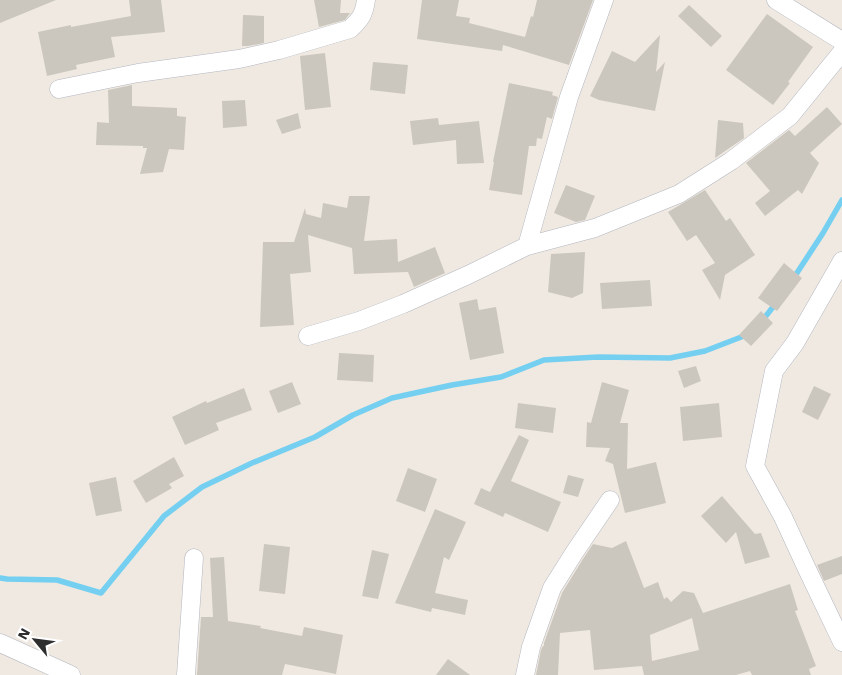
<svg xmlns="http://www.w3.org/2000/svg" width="842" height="675" font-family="'Work Sans',sans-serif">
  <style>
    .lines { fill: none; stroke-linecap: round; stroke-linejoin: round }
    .stream { stroke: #75cff0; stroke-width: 5.5 }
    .building { fill: #cbc7bf; fill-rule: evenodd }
    .minor-casing { stroke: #b4b7c1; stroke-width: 19 }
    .minor { stroke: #fff; stroke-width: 18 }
  </style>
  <rect width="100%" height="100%" fill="#efe9e1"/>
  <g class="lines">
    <path class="stream" d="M793 279 823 233 842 200
      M762 321 776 303
      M0 578 7 579 57 580 101 593 164 516 202 487 252 463 315 437 353 415 392 398 452 385 501 377 544 360 598 357 670 358 705 351 749 334"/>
  </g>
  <path class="building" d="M0 0H56L0 23Z
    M129 0H161L165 32 111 37 115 57 76 65 77 69 47 76 38 32 71 25V27L131 16Z
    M314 0H341L340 13H350L345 20 319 27Z
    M422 0H459L456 16 470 18 469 23 525 37 531 16 533 17 537 0H593L569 65 503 45 502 51 417 39Z
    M689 5 722 36 711 47 678 16Z
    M767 14 813 47 788 82 790 83 773 105 726 70Z
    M243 15 264 16V43L248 46H242Z
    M660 35 656 72 665 62 655 111 599 100 590 96 612 51 635 62Z
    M325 53 331 107 305 110 300 56Z
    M373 62 408 65 405 94 370 90Z
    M509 83 553 92 552 95 558 97 552 119 547 117 542 139 537 138 536 146H529L522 195 489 190 494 162H493Z
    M132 85V106L177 108V116L186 117 184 150 169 149 163 172 140 174 147 148H143V146L96 145 97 122 109 123 108 90Z
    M245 100 247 126 223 128 222 101Z
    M827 107 842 124 810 153 819 163 802 194 798 190 765 216 755 203 770 191 746 163 789 130 795 136Z
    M298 113 301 128 282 134 276 120Z
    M438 118 439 125 479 121 484 163 457 164 456 140 413 145 410 121Z
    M718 120 743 123 744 138 715 158Z
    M566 185 595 196 585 220 576 222 554 213Z
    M705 190 726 221 730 218 755 255 725 275 720 300 702 270 715 263 696 235 687 241 668 212Z
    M349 196H370L364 241 397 239 398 262 435 247 445 273 414 287 408 272 354 274 352 248 308 235 311 272 290 274 294 325 260 327 263 242H294L305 208 306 214 321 218 323 203 347 208Z
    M585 252 583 293 572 298 548 292 551 254Z
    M784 263 802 278 777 311 758 298Z
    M650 280 652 306 602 309 600 283Z
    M477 299 479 310 496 307 504 353 470 360 459 303Z
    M761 311 773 323 751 346 739 335Z
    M339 353 374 355 373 382 337 380Z
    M696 366 701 381 684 388 678 371Z
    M292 382 301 404 278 413 269 391Z
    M602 382 629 390 620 423H628L627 469 656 462 666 503 625 513 613 464 605 461 610 448 586 447 587 422 591 423Z
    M814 386 831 394 818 420 802 412Z
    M244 388 252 410 216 423 219 430 185 445 172 417 206 401 207 403Z
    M518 403 556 408 553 433 515 428Z
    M719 403 722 437 683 441 680 407Z
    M519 435 529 440 511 481 561 502 548 532 505 513 503 517 474 504 481 488 490 492Z
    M174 457 184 476 169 484 172 488 146 503 133 481Z
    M408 468 437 479 425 512 396 501Z
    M568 475 584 479 578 497 563 493Z
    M116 477 122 511 96 516 89 483Z
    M722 496 755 534 761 533 770 557 745 564 736 532 726 543 701 516Z
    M435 509 466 522 449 560 444 557 435 593 468 600 465 615 432 608 431 612 395 603Z
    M626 541 644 588 658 582 664 599 667 597 671 602 683 591 694 593 703 613 790 584 798 610 795 611 816 666 809 669 811 675H752L750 671 736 675H644L642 666 594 670 590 630 560 633 558 675H536L541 650 543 646H544V643L562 593 583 559 593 544 612 548ZM692 618 699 650 652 661 650 635Z
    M264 544 290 547 285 594 259 591Z
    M372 550 389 554 378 599 362 596Z
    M842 556V574L824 581 817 565Z
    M224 557 228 621 261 626 260 628 302 636 304 627 343 635 336 674 285 664 282 675H197L201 617H213L210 558Z
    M448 659 470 675H436Z"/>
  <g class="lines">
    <g class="minor-casing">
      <path id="minor" d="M776 0 842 41
        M59 89 138 73 239 59 279 50 350 29C361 19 364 14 366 0
        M527 246 569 97 604 0
        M842 261 795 343 774 371 755 466 783 517 807 569 842 642
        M308 336 359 321 403 304 468 275 527 246 595 228 679 194 731 161 790 116 842 52
        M0 643 71 675
        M186 675 194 558
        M525 675 531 647 552 588 574 553 610 500"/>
    </g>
    <use href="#minor" class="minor"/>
  </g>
  <g transform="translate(35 640) rotate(299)" stroke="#ffffff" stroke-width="4" paint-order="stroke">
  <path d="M0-4L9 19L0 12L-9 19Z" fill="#2e2e2e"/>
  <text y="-8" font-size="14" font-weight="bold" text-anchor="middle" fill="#2e2e2e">N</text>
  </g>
</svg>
